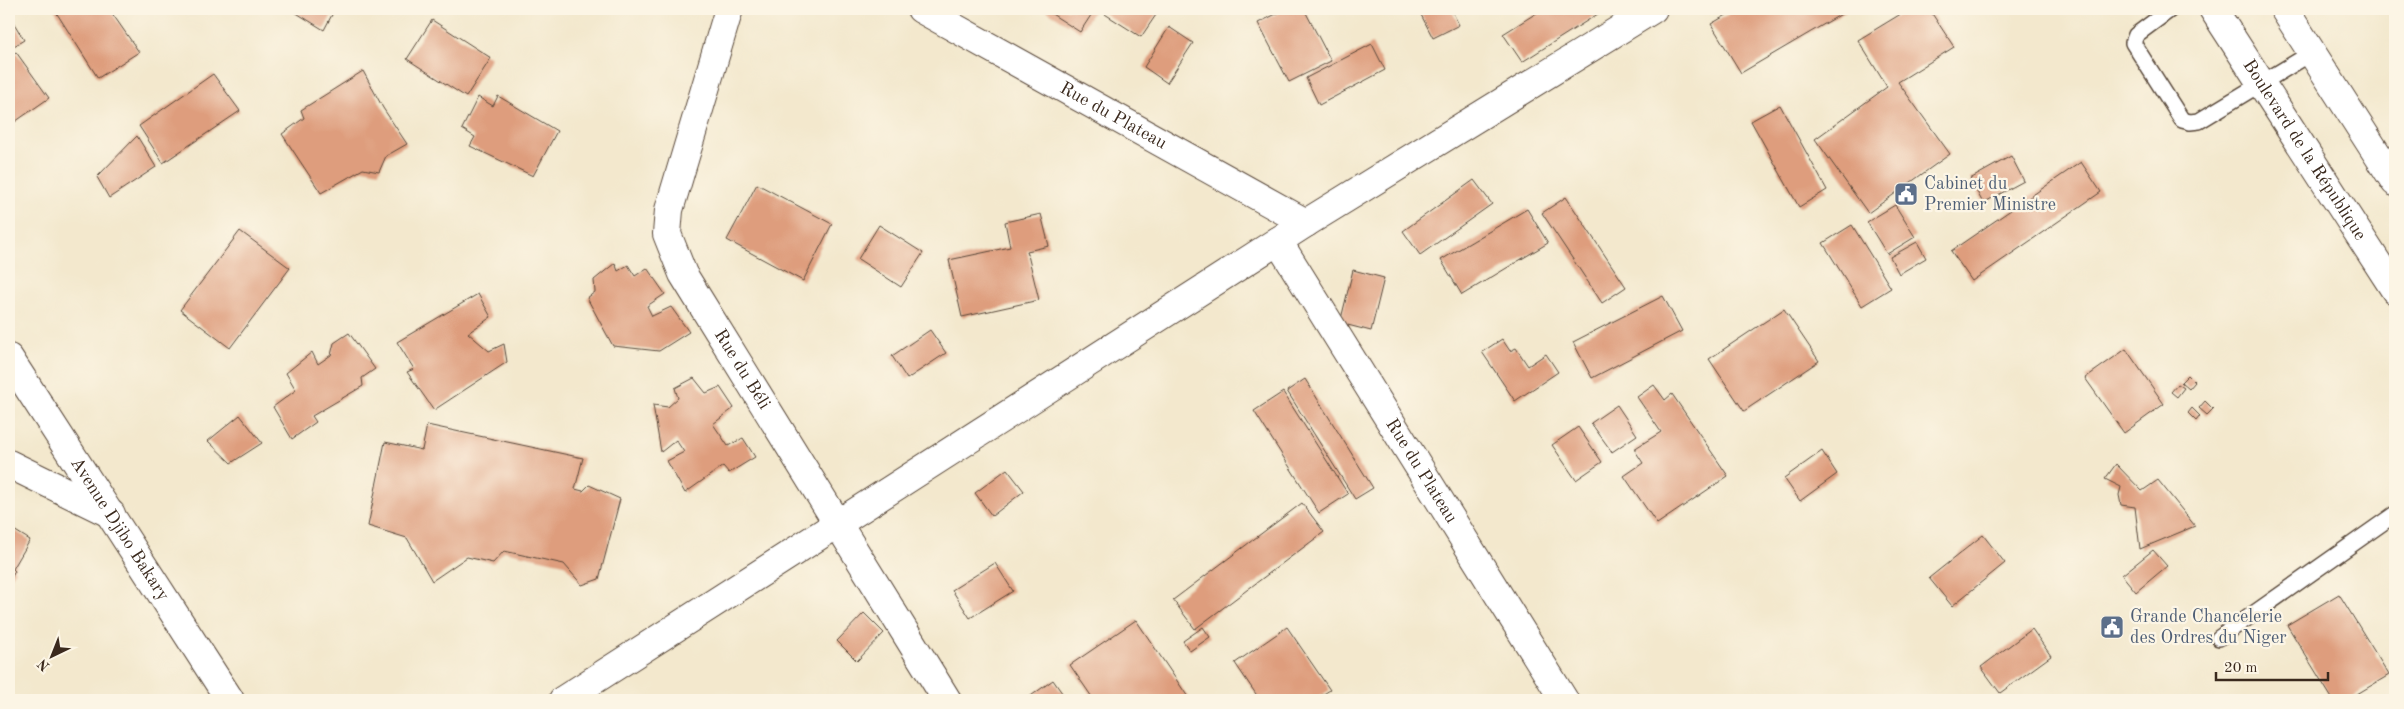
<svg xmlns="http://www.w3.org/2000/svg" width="2404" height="709" font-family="'Old Standard TT',serif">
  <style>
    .building { fill: #de9d7d }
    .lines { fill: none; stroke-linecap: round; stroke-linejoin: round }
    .service-casing { stroke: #574638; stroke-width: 18 }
    .minor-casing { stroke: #574638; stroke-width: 30 }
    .tertiary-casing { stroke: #574638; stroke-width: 30 }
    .primary-casing { stroke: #574638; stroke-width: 30 }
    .service { stroke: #fff; stroke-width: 15 }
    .minor { stroke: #fff; stroke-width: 28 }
    .tertiary { stroke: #fff; stroke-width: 28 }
    .primary { stroke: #fff; stroke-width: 28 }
    .labels { text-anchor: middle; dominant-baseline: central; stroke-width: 4.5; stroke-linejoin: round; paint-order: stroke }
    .street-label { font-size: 18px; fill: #3b2a1e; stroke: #fcf5e5 }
    .service-label { font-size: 18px; fill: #4e5e75; stroke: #fcf5e5; text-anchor: start }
  </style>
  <rect width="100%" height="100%" fill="#fcf5e5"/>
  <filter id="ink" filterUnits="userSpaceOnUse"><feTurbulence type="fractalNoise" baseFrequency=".02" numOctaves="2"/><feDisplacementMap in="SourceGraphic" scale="10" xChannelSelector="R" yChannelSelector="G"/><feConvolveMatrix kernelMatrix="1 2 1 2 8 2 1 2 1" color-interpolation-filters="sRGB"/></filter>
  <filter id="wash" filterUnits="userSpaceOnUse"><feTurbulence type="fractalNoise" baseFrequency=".0096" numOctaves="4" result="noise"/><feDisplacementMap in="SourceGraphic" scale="20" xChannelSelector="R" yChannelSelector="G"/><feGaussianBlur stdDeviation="1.12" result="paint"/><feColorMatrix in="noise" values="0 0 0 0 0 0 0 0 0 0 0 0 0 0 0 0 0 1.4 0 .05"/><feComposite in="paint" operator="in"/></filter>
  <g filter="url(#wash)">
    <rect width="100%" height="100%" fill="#f3e8cd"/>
    <g id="blocks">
      <path class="building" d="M54 9H109L139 52 98 78Z
        M290 9H335L324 30Z
        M1044 9H1095L1080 32Z
        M1097 9H1160L1141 37Z
        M1286 9H1304L1331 61 1289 82 1258 23Z
        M1418 9H1451L1459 25 1433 38Z
        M1543 9H1599L1601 12 1522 62 1503 34Z
        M1737 9H1850L1741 73 1711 24Z
        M1909 9H1929L1954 47 1898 82 1950 154 1868 213 1815 139 1887 87 1858 40Z
        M9 15 24 40 9 49Z
        M432 20 491 58 466 97 407 59Z
        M1169 27 1193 43 1167 83 1144 67Z
        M1372 44 1385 70 1319 105 1306 78Z
        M16 52 49 98 9 126V57Z
        M363 71 383 108 407 144 386 156 379 172 363 169 321 193 282 134 304 118 301 110Z
        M213 74 240 111 163 163 139 126Z
        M498 96 557 131 533 176 470 146 475 137 462 129 478 97 493 106Z
        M1780 105 1827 190 1799 207 1751 121Z
        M137 136 156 167 109 198 97 177Z
        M2011 156 2024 181 1983 203 1970 179Z
        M2081 162 2101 192 1972 281 1951 251Z
        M1474 180 1492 204 1420 255 1403 231Z
        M757 184 832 224 803 281 727 240Z
        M1566 197 1626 287 1602 303 1542 213Z
        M1895 205 1915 237 1887 254 1867 222Z
        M1527 209 1548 243 1462 295 1441 260Z
        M1041 214 1049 246 1027 251 1039 300 962 317 949 260 1010 247 1005 222Z
        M879 225 923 253 901 287 858 259Z
        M1852 225 1891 288 1862 306 1823 243Z
        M240 231 290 268 230 348 180 310Z
        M1917 242 1926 258 1899 274 1890 257Z
        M615 263 618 271 628 265 635 276 647 268 665 294 647 306 652 316 671 307 689 332 659 351 613 346 587 298 595 292 594 280Z
        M1353 270 1384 278 1371 331 1340 323Z
        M478 294 491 317 468 333 489 351 504 344 507 362 434 410 407 372 414 369 397 342Z
        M1663 296 1682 331 1592 378 1573 342Z
        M1784 309 1819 361 1744 411 1709 359Z
        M930 330 946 353 907 379 892 356Z
        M349 333 375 369 362 378 363 386 312 416 316 422 292 439 273 407 296 390 286 373 312 352 318 364 331 355 334 343Z
        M1502 339 1510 351 1516 348 1528 366 1546 354 1558 372 1515 401 1482 352Z
        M2126 349 2164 404 2124 433 2085 378Z
        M2188 375 2195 382 2189 389 2181 382Z
        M694 378 706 393 720 387 734 408 713 424 728 446 743 438 755 457 729 473 723 466 685 493 667 461 684 452 676 440 661 452 653 405 668 407 678 398 675 388Z
        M1305 379 1373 488 1355 499 1287 391Z
        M2178 384 2184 388 2177 397 2171 392Z
        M1654 385 1665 400 1672 394 1728 476 1657 524 1624 476 1643 463 1634 449 1661 432 1637 397Z
        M1283 392 1348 494 1319 513 1254 411Z
        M2205 401 2213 409 2207 415 2199 408Z
        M1617 405 1637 435 1612 452 1591 423Z
        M2192 408 2200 416 2196 421 2188 413Z
        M240 415 262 443 231 463 208 441Z
        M427 425 583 458 575 489 583 491 589 485 620 499 599 579 582 585 564 564 504 551 493 563 467 557 432 581 407 538 368 526 385 442 422 450Z
        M1578 427 1602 462 1576 480 1552 445Z
        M1822 451 1837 474 1800 501 1784 478Z
        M2116 464 2142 491 2158 480 2195 526 2140 549 2135 507 2121 505 2119 495 2121 487 2105 479Z
        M1007 469 1024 491 992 516 975 493Z
        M1302 503 1324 532 1195 629 1173 600Z
        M9 527 30 540 13 569 15 571 9 582Z
        M1983 535 2005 563 1952 606 1929 578Z
        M2153 550 2167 566 2136 592 2122 575Z
        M995 563 1013 591 970 618 952 590Z
        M2339 594 2389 675 2347 700H2333L2287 625Z
        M864 613 884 633 857 661 837 641Z
        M1136 620 1190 700H1094L1070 665Z
        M1203 627 1210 637 1190 651 1183 641Z
        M1287 627 1330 690 1314 700H1260L1235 663Z
        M2032 629 2051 656 2000 693 1981 667Z
        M1053 680 1067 700H1029L1028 698Z"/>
    </g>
  </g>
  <g filter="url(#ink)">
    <use href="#blocks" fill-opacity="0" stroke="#574638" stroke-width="1"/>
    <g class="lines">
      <g class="service-casing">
        <path id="service" d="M2171 9 2136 35 2133 43 2182 120 2190 122 2199 121 2313 52
          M2219 638 2395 514"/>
      </g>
      <g class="minor-casing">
        <g id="minor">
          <path id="s1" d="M729 9 669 210 667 234 683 274 947 700"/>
          <path id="s2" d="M921 9 1306 223"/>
          <path id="s3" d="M1278 241 1564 700"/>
          <path d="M9 464 111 514"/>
          <path d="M563 700 1306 223 1653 9"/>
        </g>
      </g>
      <g class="tertiary-casing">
        <g id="tertiary">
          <path id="s4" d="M9 358 230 700"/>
        </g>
      </g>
      <g class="primary-casing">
        <g id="primary">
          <path id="s5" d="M2213 9 2395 290"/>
          <path d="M2284 9 2395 182"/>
        </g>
      </g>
      <use href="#service" class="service"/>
      <use href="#minor" class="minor"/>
      <use href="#tertiary" class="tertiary"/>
      <use href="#primary" class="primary"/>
    </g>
  </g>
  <defs>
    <g id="civic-square" transform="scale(1.25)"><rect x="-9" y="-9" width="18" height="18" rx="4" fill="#5c6f8a" stroke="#fcf5e5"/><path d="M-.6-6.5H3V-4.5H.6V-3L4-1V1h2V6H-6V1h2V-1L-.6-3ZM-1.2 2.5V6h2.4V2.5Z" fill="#fff"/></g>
  </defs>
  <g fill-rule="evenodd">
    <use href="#civic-square" x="1906" y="194"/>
    <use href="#civic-square" x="2112" y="627"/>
  </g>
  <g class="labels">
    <g class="street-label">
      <text stroke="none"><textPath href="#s2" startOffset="220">Rue du Plateau</textPath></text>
      <text stroke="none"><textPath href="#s5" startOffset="168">Boulevard de la République</textPath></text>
      <text stroke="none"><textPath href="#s1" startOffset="389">Rue du Béli</textPath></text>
      <text stroke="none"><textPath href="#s3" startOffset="271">Rue du Plateau</textPath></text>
      <text stroke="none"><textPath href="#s4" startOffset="204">Avenue Djibo Bakary</textPath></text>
    </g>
    <g class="service-label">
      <text x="1924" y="184">Cabinet du<tspan x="1924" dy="21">Premier Ministre</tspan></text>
      <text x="2130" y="617">Grande Chancelerie<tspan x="2130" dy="21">des Ordres du Niger</tspan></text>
    </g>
  </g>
  <rect width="2404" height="709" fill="none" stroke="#fcf5e5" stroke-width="30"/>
  <g transform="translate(52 656) rotate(223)" stroke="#fcf5e5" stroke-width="4" paint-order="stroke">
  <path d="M0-4L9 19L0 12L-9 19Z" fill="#3b2a1e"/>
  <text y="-8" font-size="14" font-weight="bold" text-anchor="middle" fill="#3b2a1e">N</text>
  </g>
  <path d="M2216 672v8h112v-8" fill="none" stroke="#3b2a1e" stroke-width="2.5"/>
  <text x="2224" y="672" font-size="15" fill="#3b2a1e" stroke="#fcf5e5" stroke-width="4" paint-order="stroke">20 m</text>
</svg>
